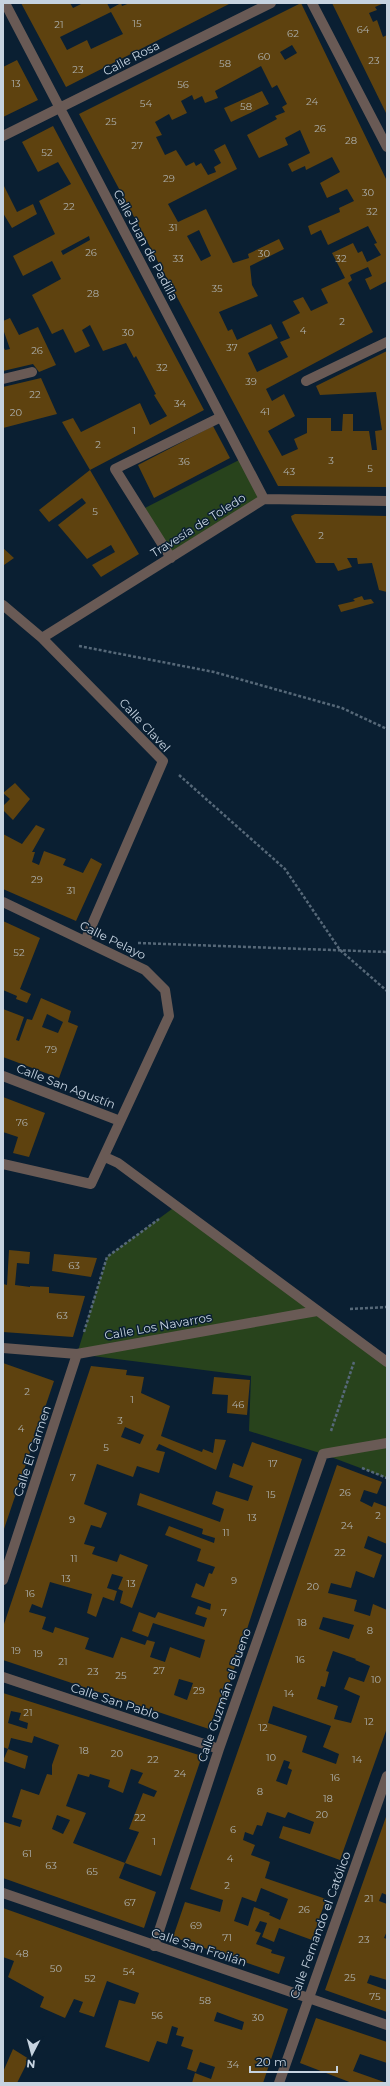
<svg xmlns="http://www.w3.org/2000/svg" width="390" height="2086" font-family="Montserrat,sans-serif">
  <style>
    .green { fill: #28431c }
    .building { fill: #5e420f; fill-rule: evenodd }
    .lines { fill: none; stroke-linecap: round; stroke-linejoin: round }
    .path { stroke: #566878; stroke-width: 2.5; stroke-dasharray: 3 2; stroke-linecap: butt }
    .minor { stroke: #695a55; stroke-width: 10 }
    .labels { text-anchor: middle; dominant-baseline: central; stroke-width: 3; stroke-linejoin: round; paint-order: stroke }
    .number-label { font-size: 10px; fill: #acafac }
    .street-label { font-size: 12px; fill: #c6d3e0; stroke: #0a1f32 }
  </style>
  <rect width="100%" height="100%" fill="#0a1f32"/>
  <path class="green" d="M243 458 264 499 171 558 141 510Z
    M176 1206 387 1362V1478L323 1454 249 1431 251 1376 77 1354 107 1257Z"/>
  <path class="building" d="M21 3H70L73 8 83 3H107L110 9 121 3 122 6 130 3H231L66 87ZM111 12 123 34 91 49 87 40 67 50 60 37Z
    M301 3 387 181V281L370 290 365 279 372 276 368 267 350 275 352 280 348 283 373 332 266 389 272 401 284 394 295 416 268 431 282 456 298 449 294 439 307 433V418H331V431H342L343 414H353V431H369L372 450H377L375 431 382 430 376 392 320 395 316 386 387 351V487L278 486 79 114ZM292 45 297 53 285 60 280 52ZM261 66 272 88 277 85 287 104 282 107 285 112 275 116 277 119 247 135 259 158 288 145 285 138 300 130 310 153 288 164 292 172 305 166 306 170 332 157 340 172 320 183 327 198 347 189 354 201 339 208 340 212 308 226 311 235 321 230 328 245 368 226 377 243 374 244 381 255 367 262 362 251 358 253 353 243 332 253 345 278 321 289 328 303 311 311 303 297 293 301 300 313 282 322 290 338 280 342 288 357 257 372 248 353 278 338 271 324 237 340 232 329 228 331 219 312 258 296 252 285 250 266 284 249 279 239 248 254 249 258 233 263 206 209 178 222 168 204 237 169 225 144 214 150 221 163 214 167 216 172 208 175 201 163 196 166 194 162 186 166 176 150 165 155 156 137 162 135 155 122 169 114 172 120 187 113 181 101 192 95 194 100 202 96 205 103 218 98 215 91ZM199 230 211 256 201 261 187 236Z
    M332 3H384L375 7 377 10 369 13 373 22 377 20 383 37 387 35V115Z
    M17 60 38 100 3 117V67Z
    M262 91 269 104 231 122 224 108Z
    M53 126 204 410 90 470 139 554 101 577 92 565 115 552 111 545 87 559 58 525 86 503 82 498 49 522 39 510 90 470 62 422 73 418 81 432 140 403 150 425 167 416 154 395 156 394 136 356 134 358 126 343 103 351 90 325 82 330 90 346 75 353 63 329 52 334 32 295 61 279 52 261 23 276 13 256 55 234 39 201 71 184 58 162 38 172 22 142ZM89 236 90 240 63 255 61 251Z
    M3 184 17 212 33 204 37 214 12 228 3 213Z
    M10 318 19 335 38 327 56 365 39 372 33 364 3 371V346L5 350 10 349 3 329V321Z
    M41 378 57 414 3 428V387Z
    M213 426 230 458 154 498 138 465Z
    M295 514 387 516V592L379 590 372 563 358 564 357 558H347L352 567 338 571 334 563H316L292 520 291 516Z
    M3 548 14 558 4 565 3 564Z
    M362 596 364 600 371 599 374 603 341 612 338 605 355 601 353 599Z
    M15 783 30 799 13 820 3 810V806L10 799 3 793Z
    M36 825 45 829 32 852H35L32 862 39 865 44 851 66 859 63 865 83 873 91 858 102 864 76 921 3 889V834L22 844Z
    M3 921 40 938 20 989 31 994 27 1003 16 999 17 996 3 990Z
    M41 998 71 1011 68 1022 78 1026 59 1078 3 1057V1009L24 1017 16 1040 19 1041 27 1019 32 1020ZM47 1014 63 1022 58 1033 42 1027Z
    M3 1097 45 1113 29 1157 13 1153 18 1137 3 1132Z
    M9 1250 30 1252 29 1264 17 1263 15 1285 30 1287V1286L49 1287V1293L85 1296 73 1337 3 1332V1284L7 1285Z
    M54 1254 97 1258 91 1277 52 1271Z
    M3 1363 54 1381 3 1532Z
    M91 1366 127 1370 126 1375 144 1377 141 1393 170 1406 161 1436 202 1452 203 1449 213 1453 215 1439 226 1440 216 1470 159 1444 156 1450 165 1452 159 1473 137 1466 133 1477 97 1464 84 1504 107 1513 101 1528 91 1525 84 1544 95 1547 92 1554 117 1562 120 1554 148 1565 132 1608 120 1603 123 1591 118 1589 123 1577 112 1574 107 1588 117 1591 114 1601 103 1597 96 1617 87 1613 92 1594 50 1582 42 1608 32 1604 29 1612 46 1617 42 1629 53 1633 55 1627 89 1638 85 1649 113 1658 121 1637 145 1645 147 1640 155 1642 150 1657 165 1662 170 1647 200 1658 205 1640 153 1623 148 1637 132 1631 139 1612 155 1618 158 1612 204 1627 207 1618 195 1614 198 1606 210 1610 211 1604 191 1597 196 1583 204 1587 209 1573 212 1574 215 1567 197 1561 201 1549 165 1535 169 1526 214 1543 215 1538 202 1534 203 1529 137 1505 140 1493 220 1522 224 1509 212 1504 216 1491 248 1501 253 1486 229 1477 233 1463 243 1467 252 1442 302 1459 227 1691 221 1707 217 1706 209 1729 3 1660V1627ZM125 1427 144 1435 140 1444 121 1437ZM179 1679 193 1683 187 1700 174 1695Z
    M214 1377 250 1380 247 1415 227 1413 228 1395 212 1394Z
    M337 1465 382 1482 377 1494 364 1490 360 1501 372 1507 374 1502 387 1507V1544L368 1536 364 1548 382 1555 374 1578 356 1571 351 1588 331 1583 328 1593 357 1600 354 1611 370 1616 373 1604 387 1610V1728L340 1860 279 1838 283 1826 310 1834 314 1822 288 1812 285 1818 267 1812 262 1826 257 1825 253 1835 245 1832 243 1840 255 1845 251 1855 270 1862 265 1878 326 1899 312 1940 279 1928 274 1942 262 1937 267 1923 260 1921 255 1931 261 1933 256 1944 272 1950 271 1953 285 1957 279 1974 173 1937 185 1902 220 1912 223 1900 190 1889ZM323 1617 354 1625 349 1639 319 1629ZM333 1651 356 1659 355 1660 370 1666 364 1682 349 1677 344 1689 360 1696 351 1723 334 1719 338 1706 317 1699 321 1686 325 1687 329 1672 326 1671ZM273 1706 331 1726 323 1747 339 1754 336 1764 302 1752 307 1736 268 1723ZM284 1760 290 1762 288 1768 292 1770 287 1785 276 1781ZM261 1888 288 1899 280 1920 269 1915 270 1913 254 1907 248 1926 234 1921 242 1897 256 1902Z
    M3 1693 202 1756 161 1876 125 1863 119 1878 156 1892 144 1928 3 1878 4 1822 20 1827 22 1820 12 1817 21 1789 39 1795 47 1774 52 1775V1765L59 1745 34 1736 32 1743 11 1738 8 1749 3 1747ZM11 1711 21 1713 19 1720 28 1723 27 1729 8 1723ZM131 1769 143 1773 138 1783 157 1791 154 1797 143 1793 129 1829 139 1832 125 1863 73 1843 86 1813 66 1806 78 1774 89 1777 90 1774 110 1780 108 1787 123 1793ZM57 1815 70 1820 63 1834 52 1829Z
    M8 1749 28 1756 25 1769 3 1761Z
    M387 1814V1895L382 1893 379 1901 387 1904V1931L384 1938 387 1939V1980L370 1975 367 1983 387 1990V2012L325 1990Z
    M3 1908 288 2009 263 2083H192L195 2073 211 2079 215 2067 200 2062 196 2072 187 2069 193 2050 181 2046 184 2037 176 2035 178 2028 172 2026 167 2044 157 2041 149 2062 105 2047 119 2000 135 2004 139 1993 107 1981 94 2017 79 2012 83 2002 74 1999 65 2018 40 2007 44 1997 8 1977 14 1961 3 1957ZM217 2012 244 2022 242 2030 214 2021Z
    M316 2018 387 2042V2063L360 2054 353 2071 387 2083H352L300 2063Z
    M13 2049 29 2059 17 2083H3V2072Z"/>
  <g class="lines">
    <path class="path" d="M79 646 214 672 342 708 387 729
      M179 775 285 869 340 950 387 991
      M138 943 387 952
      M350 1309 387 1307
      M84 1332 107 1257 159 1219
      M331 1431 354 1362
      M362 1468 387 1478"/>
    <path class="minor" d="M5 3 264 499
      M312 3 387 147
      M3 136 271 3
      M3 379 32 372
      M306 381 387 342
      M171 558 115 469 221 417
      M3 605 42 638 163 761 85 941
      M42 638 264 499 387 501
      M3 902 145 970 165 990 169 1016 91 1184 3 1164
      M3 1076 120 1121
      M105 1157 118 1163 387 1362
      M3 1348 77 1354 317 1311
      M3 1580 77 1354
      M3 1677 219 1749
      M3 1893 387 2025
      M154 1946 219 1749 323 1454 387 1443
      M279 2083 387 1776"/>
  </g>
  <g class="labels">
    <g class="number-label">
      <text x="137" y="23">15</text>
      <text x="59" y="24">21</text>
      <text x="363" y="29">64</text>
      <text x="293" y="33">62</text>
      <text x="264" y="56">60</text>
      <text x="374" y="60">23</text>
      <text x="225" y="63">58</text>
      <text x="78" y="69">23</text>
      <text x="16" y="83">13</text>
      <text x="183" y="84">56</text>
      <text x="312" y="101">24</text>
      <text x="146" y="103">54</text>
      <text x="246" y="106">58</text>
      <text x="111" y="121">25</text>
      <text x="320" y="128">26</text>
      <text x="351" y="140">28</text>
      <text x="137" y="145">27</text>
      <text x="47" y="152">52</text>
      <text x="169" y="178">29</text>
      <text x="368" y="192">30</text>
      <text x="69" y="206">22</text>
      <text x="372" y="211">32</text>
      <text x="173" y="227">31</text>
      <text x="91" y="252">26</text>
      <text x="264" y="253">30</text>
      <text x="178" y="258">33</text>
      <text x="341" y="258">32</text>
      <text x="217" y="288">35</text>
      <text x="93" y="293">28</text>
      <text x="342" y="321">2</text>
      <text x="303" y="330">4</text>
      <text x="128" y="332">30</text>
      <text x="232" y="347">37</text>
      <text x="37" y="350">26</text>
      <text x="162" y="367">32</text>
      <text x="251" y="381">39</text>
      <text x="35" y="394">22</text>
      <text x="180" y="403">34</text>
      <text x="265" y="411">41</text>
      <text x="16" y="412">20</text>
      <text x="134" y="430">1</text>
      <text x="98" y="444">2</text>
      <text x="331" y="460">3</text>
      <text x="184" y="461">36</text>
      <text x="370" y="468">5</text>
      <text x="289" y="471">43</text>
      <text x="95" y="511">5</text>
      <text x="321" y="535">2</text>
      <text x="37" y="879">29</text>
      <text x="71" y="890">31</text>
      <text x="19" y="952">52</text>
      <text x="51" y="1049">79</text>
      <text x="22" y="1122">76</text>
      <text x="74" y="1265">63</text>
      <text x="62" y="1315">63</text>
      <text x="27" y="1391">2</text>
      <text x="132" y="1399">1</text>
      <text x="238" y="1404">46</text>
      <text x="120" y="1420">3</text>
      <text x="21" y="1428">4</text>
      <text x="106" y="1447">5</text>
      <text x="273" y="1463">17</text>
      <text x="73" y="1477">7</text>
      <text x="345" y="1492">26</text>
      <text x="271" y="1494">15</text>
      <text x="378" y="1515">2</text>
      <text x="252" y="1517">13</text>
      <text x="72" y="1519">9</text>
      <text x="347" y="1525">24</text>
      <text x="226" y="1532">11</text>
      <text x="340" y="1552">22</text>
      <text x="74" y="1558">11</text>
      <text x="66" y="1578">13</text>
      <text x="234" y="1580">9</text>
      <text x="131" y="1583">13</text>
      <text x="313" y="1586">20</text>
      <text x="30" y="1593">16</text>
      <text x="224" y="1612">7</text>
      <text x="302" y="1622">18</text>
      <text x="370" y="1630">8</text>
      <text x="16" y="1650">19</text>
      <text x="38" y="1653">19</text>
      <text x="300" y="1659">16</text>
      <text x="63" y="1661">21</text>
      <text x="159" y="1670">27</text>
      <text x="93" y="1671">23</text>
      <text x="121" y="1675">25</text>
      <text x="376" y="1679">10</text>
      <text x="199" y="1690">29</text>
      <text x="289" y="1693">14</text>
      <text x="28" y="1712">21</text>
      <text x="369" y="1721">12</text>
      <text x="263" y="1727">12</text>
      <text x="84" y="1750">18</text>
      <text x="117" y="1753">20</text>
      <text x="271" y="1757">10</text>
      <text x="153" y="1759">22</text>
      <text x="357" y="1759">14</text>
      <text x="180" y="1773">24</text>
      <text x="335" y="1777">16</text>
      <text x="260" y="1791">8</text>
      <text x="328" y="1798">18</text>
      <text x="322" y="1814">20</text>
      <text x="140" y="1817">22</text>
      <text x="233" y="1829">6</text>
      <text x="154" y="1841">1</text>
      <text x="27" y="1853">61</text>
      <text x="230" y="1858">4</text>
      <text x="51" y="1865">63</text>
      <text x="92" y="1871">65</text>
      <text x="227" y="1885">2</text>
      <text x="369" y="1898">21</text>
      <text x="130" y="1902">67</text>
      <text x="304" y="1909">26</text>
      <text x="196" y="1925">69</text>
      <text x="227" y="1937">71</text>
      <text x="364" y="1939">23</text>
      <text x="22" y="1953">48</text>
      <text x="56" y="1968">50</text>
      <text x="129" y="1971">54</text>
      <text x="350" y="1977">25</text>
      <text x="90" y="1978">52</text>
      <text x="375" y="1996">75</text>
      <text x="205" y="2000">58</text>
      <text x="157" y="2015">56</text>
      <text x="258" y="2017">30</text>
      <text x="233" y="2064">34</text>
    </g>
    <g class="street-label">
      <text transform="translate(131 58) rotate(-27)">Calle Rosa</text>
      <text transform="translate(146 245) rotate(62)">Calle Juan de Padilla</text>
      <text transform="translate(198 525) rotate(-32)">Travesía de Toledo</text>
      <text transform="translate(145 725) rotate(47)">Calle Clavel</text>
      <text transform="translate(113 940) rotate(26)">Calle Pelayo</text>
      <text transform="translate(66 1086) rotate(21)">Calle San Agustín</text>
      <text transform="translate(158 1326) rotate(-10)">Calle Los Navarros</text>
      <text transform="translate(32 1451) rotate(-72)">Calle El Carmen</text>
      <text transform="translate(224 1695) rotate(-71)">Calle Guzmán el Bueno</text>
      <text transform="translate(115 1701) rotate(18)">Calle San Pablo</text>
      <text transform="translate(320 1925) rotate(-70)">Calle Fernando el Católico</text>
      <text transform="translate(199 1947) rotate(18)">Calle San Froilán</text>
    </g>
  </g>
  <rect width="390" height="2086" fill="none" stroke="#c6d3e0" stroke-width="8"/>
  <g transform="translate(32 2054) rotate(186)" stroke="#0a1f32" stroke-width="3" paint-order="stroke">
  <path d="M0-3L7 15L0 10L-7 15Z" fill="#c6d3e0"/>
  <text y="-6" font-size="11" font-weight="bold" text-anchor="middle" fill="#c6d3e0">N</text>
  </g>
  <path d="M250 2066v6h87v-6" fill="none" stroke="#c6d3e0" stroke-width="2"/>
  <text x="256" y="2066" font-size="12" fill="#c6d3e0" stroke="#0a1f32" stroke-width="3" paint-order="stroke">20 m</text>
</svg>
